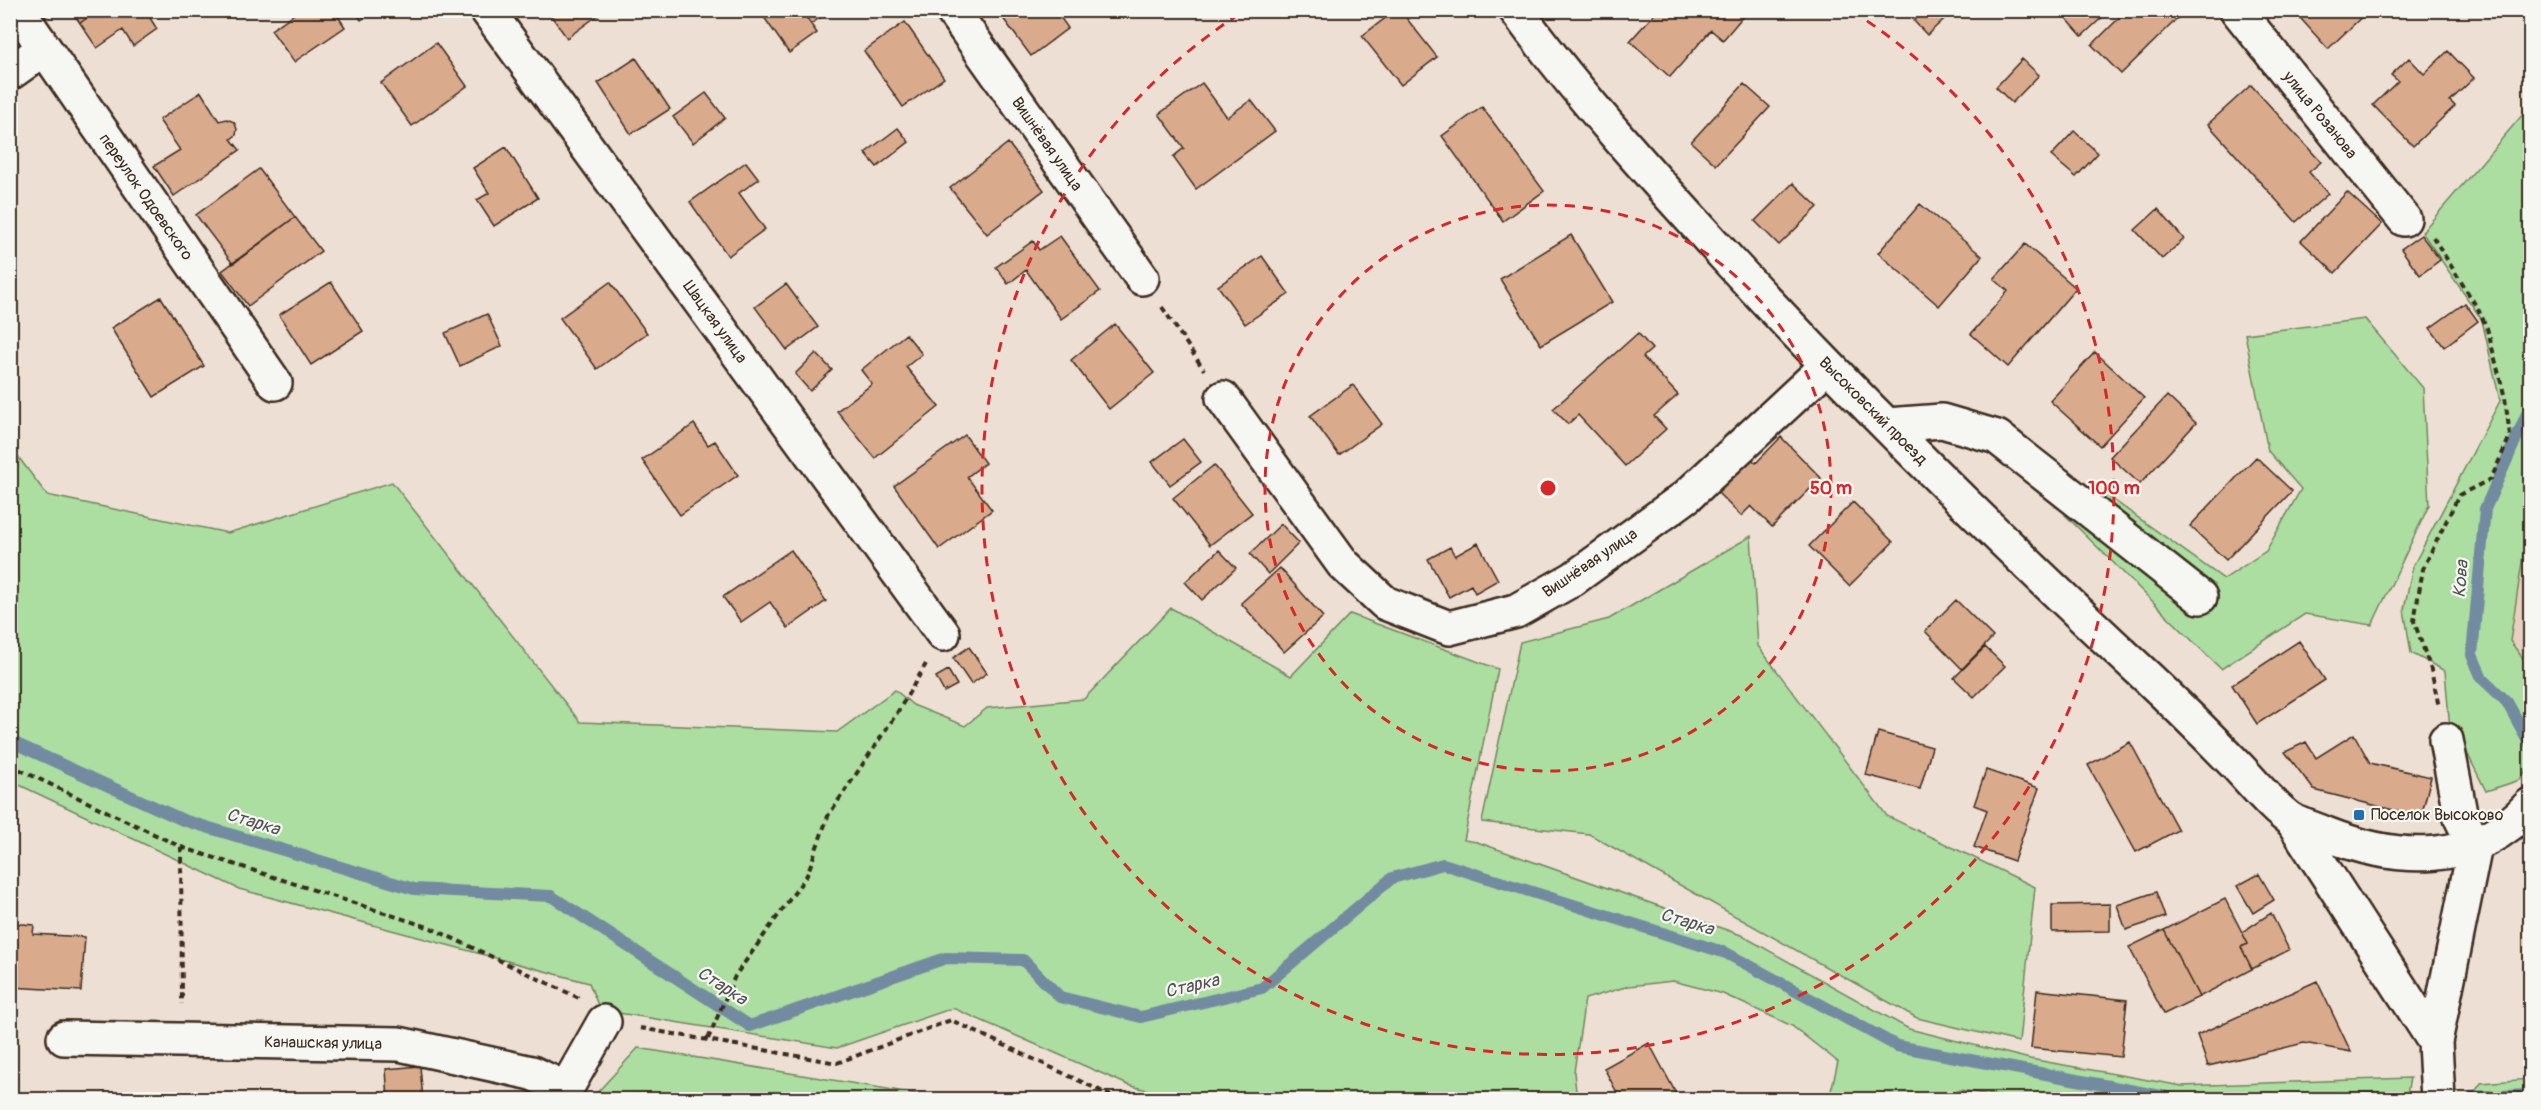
<svg xmlns="http://www.w3.org/2000/svg" width="2541" height="1110" font-family="Pangolin,sans-serif">
  <style>
    .built { fill: #e8cfbf }
    .green { fill: #abdea0; stroke: #73845f; stroke-width: 1.5 }
    .lines { fill: none; stroke-linecap: round; stroke-linejoin: round }
    .stream { stroke: #738ba0; stroke-width: 12 }
    .building { fill: #daaa8d; stroke: #3b2a1e; stroke-width: 1.5 }
    .minor-casing { stroke: #3b2a1e; stroke-width: 38 }
    .path { stroke: #3b2a1e; stroke-width: 4; stroke-dasharray: 6 4.5; stroke-linecap: butt }
    .minor { stroke: #f6f6f2; stroke-width: 33 }
    .ring { fill: none; stroke: #d62828; stroke-width: 3; stroke-dasharray: 10 8 }
    .poi-dot { fill: #1f6fb2; stroke: #f6f6f2; stroke-width: 2 }
    .labels { text-anchor: middle; dominant-baseline: central; stroke-width: 4.5; stroke-linejoin: round; paint-order: stroke }
    .street-label { font-size: 16px; fill: #3b2a1e; stroke: #f6f6f2 }
    .poi-label { font-size: 16px; fill: #3b2a1e; stroke: #f6f6f2; text-anchor: start }
    .water-label { font-size: 18px; font-style: italic; fill: #525254; stroke: #f6f6f2 }
    .centre { fill: #d62828; stroke: #f6f6f2; stroke-width: 3 }
    .ring-label { font-size: 18px; text-anchor: middle; font-weight: bold; fill: #d62828; stroke: #f6f6f2; stroke-width: 4.5; stroke-linejoin: round; paint-order: stroke }
  </style>
  <rect width="100%" height="100%" fill="#eedfd4"/>
  <filter id="ink" filterUnits="userSpaceOnUse"><feTurbulence type="fractalNoise" baseFrequency=".0167" numOctaves="2"/><feDisplacementMap in="SourceGraphic" scale="12" xChannelSelector="R" yChannelSelector="G"/><feConvolveMatrix kernelMatrix="1 2 1 2 8 2 1 2 1" color-interpolation-filters="sRGB"/></filter>
  <g filter="url(#ink)">
    <path class="built" d="M2530 533V668L2510 641 2524 549Z"/>
    <path class="green" d="M2530 106V533L2524 549 2510 641 2530 668V765L2520 780 2486 791 2464 747 2450 730 2445 671 2411 653 2404 609 2413 566 2500 401 2482 320 2422 232Z
      M2365 319 2423 388 2429 505 2372 625 2305 614 2221 669 2065 515 2105 494 2224 579 2266 551 2301 489 2268 451 2245 334Z
      M10 446 47 495 228 533 392 482 580 722 837 732 895 690 913 705 965 726 987 708 1084 699 1171 608 1291 676 1350 614 1498 669 1464 840 1477 842 1741 935 1909 1029 2030 1059 2182 1086 2410 1078 2406 1099 2023 1100 1960 1090 1942 1099H1829L1838 1062 1792 1026 1723 994 1673 981 1629 986 1585 999 1574 1072 1577 1100 1180 1099 1128 1085 953 1008 837 1048 600 1010 589 983 239 889 11 781Z
      M1751 536 1758 646 1887 816 2035 887 2019 1042 1917 1018 1589 834 1482 822 1520 642 1609 619Z
      M638 1048 948 1099 594 1100V1096Z
      M2530 1079V1099H2470L2481 1083Z"/>
    <g class="lines">
      <path class="stream" d="M2530 407 2485 509 2472 655 2482 678 2507 702 2530 744
        M10 741 183 820 414 889 551 896 750 1026 946 958 1023 960 1060 997 1141 1017 1262 988 1392 878 1443 864 1726 953 1897 1046 2177 1099 2393 1097
        M2472 1097 2530 1095"/>
    </g>
    <path class="building" d="M32 10H55L39 21Z
      M71 10H98L80 23Z
      M98 10H145L157 29 133 46 123 30 97 48 80 23Z
      M300 10H334L345 27 294 62 271 30Z
      M354 10H374L361 20Z
      M547 10H605L567 38Z
      M759 10H801L817 33 789 53Z
      M801 10H831L811 24Z
      M997 10H1055L1068 28 1031 56Z
      M1396 10H1400L1437 57 1401 85 1362 36Z
      M1658 10H1742L1745 14 1723 40 1711 30 1670 77 1630 41Z
      M1925 10H1954L1927 35 1914 21Z
      M2059 10H2110L2082 36Z
      M2127 10H2186L2121 74 2092 45Z
      M2293 10H2369L2328 49Z
      M905 22 944 78 903 107 864 51Z
      M436 43 467 86 412 126 381 83Z
      M2448 51 2474 78 2450 101 2455 106 2413 146 2373 105 2398 81 2391 75 2409 58 2424 74Z
      M636 58 670 109 631 134 598 83Z
      M2022 59 2039 75 2012 103 1996 87Z
      M1202 83 1227 117 1251 100 1275 131 1196 189 1173 157 1184 148 1159 114Z
      M1744 84 1770 107 1716 165 1691 142Z
      M2251 85 2321 162 2309 172 2328 194 2296 222 2208 124Z
      M201 92 219 121 227 119 234 122 237 129 236 135 231 139 240 150 174 196 154 166 180 150 159 120Z
      M706 93 725 118 693 143 673 117Z
      M1482 107 1544 191 1503 221 1442 136Z
      M898 128 909 142 877 167 865 153Z
      M2074 131 2098 153 2076 177 2051 156Z
      M1008 143 1044 190 987 234 950 188Z
      M506 147 538 198 494 226 477 200 489 193 473 168Z
      M746 162 759 179 739 193 765 229 728 256 690 202Z
      M259 169 295 217 233 264 196 215Z
      M1793 183 1818 207 1779 245 1755 221Z
      M2347 192 2382 224 2335 273 2301 241Z
      M1920 204 1982 256 1939 306 1878 253Z
      M2158 209 2184 239 2162 259 2135 230Z
      M295 217 321 251 248 306 222 271Z
      M1571 235 1612 302 1541 345 1500 279Z
      M2421 235 2440 260 2420 275 2401 249Z
      M1060 236 1100 291 1061 319 1026 270 1008 284 996 267 1033 241 1039 250Z
      M2025 244 2076 288 2008 367 1971 334 2008 291 1994 279Z
      M1262 256 1289 294 1245 324 1218 286Z
      M331 282 363 331 311 365 279 315Z
      M610 282 647 333 597 369 560 318Z
      M786 284 818 327 787 350 755 307Z
      M161 297 204 366 154 397 111 328Z
      M2465 303 2478 321 2444 347 2430 328Z
      M487 314 502 346 460 366 445 333Z
      M1115 324 1154 373 1109 409 1071 360Z
      M1638 333 1652 349 1643 357 1678 395 1654 416 1666 429 1625 466 1578 415 1568 424 1553 409Z
      M906 334 922 354 906 367 939 407 875 458 837 411 872 384 861 370Z
      M2095 352 2144 398 2100 446 2050 401Z
      M816 353 832 370 810 391 795 374Z
      M1353 385 1382 424 1339 455 1310 416Z
      M2167 396 2196 423 2140 484 2110 457Z
      M694 424 708 445 715 441 738 475 680 515 642 460Z
      M965 435 985 463 967 477 992 510 939 549 894 486Z
      M1781 437 1821 478 1772 527 1751 506 1741 516 1712 487 1745 453 1756 463Z
      M1183 439 1201 462 1170 485 1152 462Z
      M2256 457 2292 491 2226 560 2190 526Z
      M1214 465 1252 513 1210 545 1173 498Z
      M1853 502 1893 542 1849 586 1809 546Z
      M1281 524 1299 543 1268 574 1250 554Z
      M1478 543 1498 580 1475 593 1471 585 1449 597 1428 559 1450 547 1455 556Z
      M791 550 826 601 788 628 770 602 741 622 723 597Z
      M1219 550 1236 568 1202 600 1185 582Z
      M1280 568 1323 617 1284 652 1241 603Z
      M1956 600 1993 637 1962 669 1925 631Z
      M2299 641 2325 680 2257 724 2232 685Z
      M969 647 987 673 971 684 953 658Z
      M1985 647 2005 666 1974 697 1954 678Z
      M948 670 957 685 944 692 936 677Z
      M1878 732 1932 747 1920 789 1866 775Z
      M2354 734 2370 763 2431 777 2421 817 2314 790 2285 752 2306 742 2316 758Z
      M2130 742 2178 830 2136 852 2088 765Z
      M1986 770 2039 788 2014 861 1974 847 1987 810 1974 805Z
      M2259 874 2274 900 2253 913 2237 886Z
      M2156 892 2165 917 2126 930 2117 905Z
      M2225 899 2248 944 2241 947 2252 969 2199 997 2164 930Z
      M2110 904V931L2052 932V905Z
      M2271 913 2289 950 2252 969 2241 947 2248 944 2242 932Z
      M10 923 34 925 33 934 85 937 81 991 10 987Z
      M2164 930 2199 997 2164 1014 2129 947Z
      M2317 981 2351 1052 2304 1043 2208 1066 2197 1035Z
      M2037 990 2127 1000 2121 1057 2031 1048Z
      M1649 1043 1679 1099 1621 1100 1604 1068Z
      M420 1066 423 1100H388L386 1069Z
      M634 1094 726 1098V1100H634Z"/>
    <g class="lines">
      <g class="minor-casing">
        <path id="minor" d="M18 10 275 383
          M487 10 943 634
          M952 10 1142 278
          M1516 10C1582 100 1657 182 1732 264 1864 407 2003 543 2145 675 2177 705 2208 736 2239 768 2254 784 2275 810 2293 821 2303 826 2315 829 2326 834 2397 862 2475 867 2530 805
          M2237 10 2404 219
          M10 73 44 49
          M1223 398 1343 564 1385 603 1449 628 1516 611 1573 579 1687 496 1827 366
          M1887 425 1942 421 1997 437 2200 597
          M2292 820 2435 1042
          M64 1038 399 1044 532 1073 566 1089
          M566 1089 604 1022
          M2438 1100 2435 1042 2475 846 2461 818 2446 740"/>
      </g>
      <path class="path" d="M2433 237 2478 309 2487 328 2505 398 2510 436 2491 479 2459 495 2423 569 2414 621 2431 670 2439 707
        M1162 307 1204 370
        M10 765 181 847 182 1004
        M181 847 431 928 579 998
        M640 1028 837 1063 951 1020 1120 1100
        M708 1039 735 976 807 875 828 816 897 713 926 664"/>
      <use href="#minor" class="minor"/>
    </g>
  </g>
  <g class="ring">
    <circle cx="1548" cy="488" r="283"/>
    <path d="M1852 11A566 566 0 1 1 1244 11"/>
  </g>
  <rect class="poi-dot" x="2353" y="809" width="12" height="12" rx="3"/>
  <g class="labels">
    <g class="street-label">
      <text transform="translate(2320 115) rotate(51)">улица Розанова</text>
      <text transform="translate(1047 144) rotate(55)">Вишнёвая улица</text>
      <text transform="translate(146 197) rotate(55)">переулок Одоевского</text>
      <text transform="translate(715 322) rotate(54)">Шацкая улица</text>
      <text transform="translate(1873 411) rotate(45)">Высоковский проезд</text>
      <text transform="translate(1590 563) rotate(-34)">Вишнёвая улица</text>
      <text transform="translate(323 1043) rotate(1)">Канашская улица</text>
    </g>
    <g class="poi-label">
      <text x="2371" y="815">Поселок Высоково</text>
    </g>
    <g class="water-label">
      <text transform="translate(2461 579) rotate(-85)">Кова</text>
      <text transform="translate(253 822) rotate(17)">Старка</text>
      <text transform="translate(1687 922) rotate(17)">Старка</text>
      <text transform="translate(722 986) rotate(33)">Старка</text>
      <text transform="translate(1192 986) rotate(-13)">Старка</text>
    </g>
  </g>
  <circle cx="1548" cy="488" r="9" class="centre"/>
  <g class="ring-label">
    <text x="1831" y="494">50 m</text>
    <text x="2114" y="494">100 m</text>
  </g>
  <rect width="2541" height="1110" fill="none" stroke="#f6f6f2" stroke-width="36"/>
  <rect x="18" y="18" width="2505" height="1074" fill="none" stroke="#3b2a1e" stroke-width="2" filter="url(#ink)"/>
</svg>
